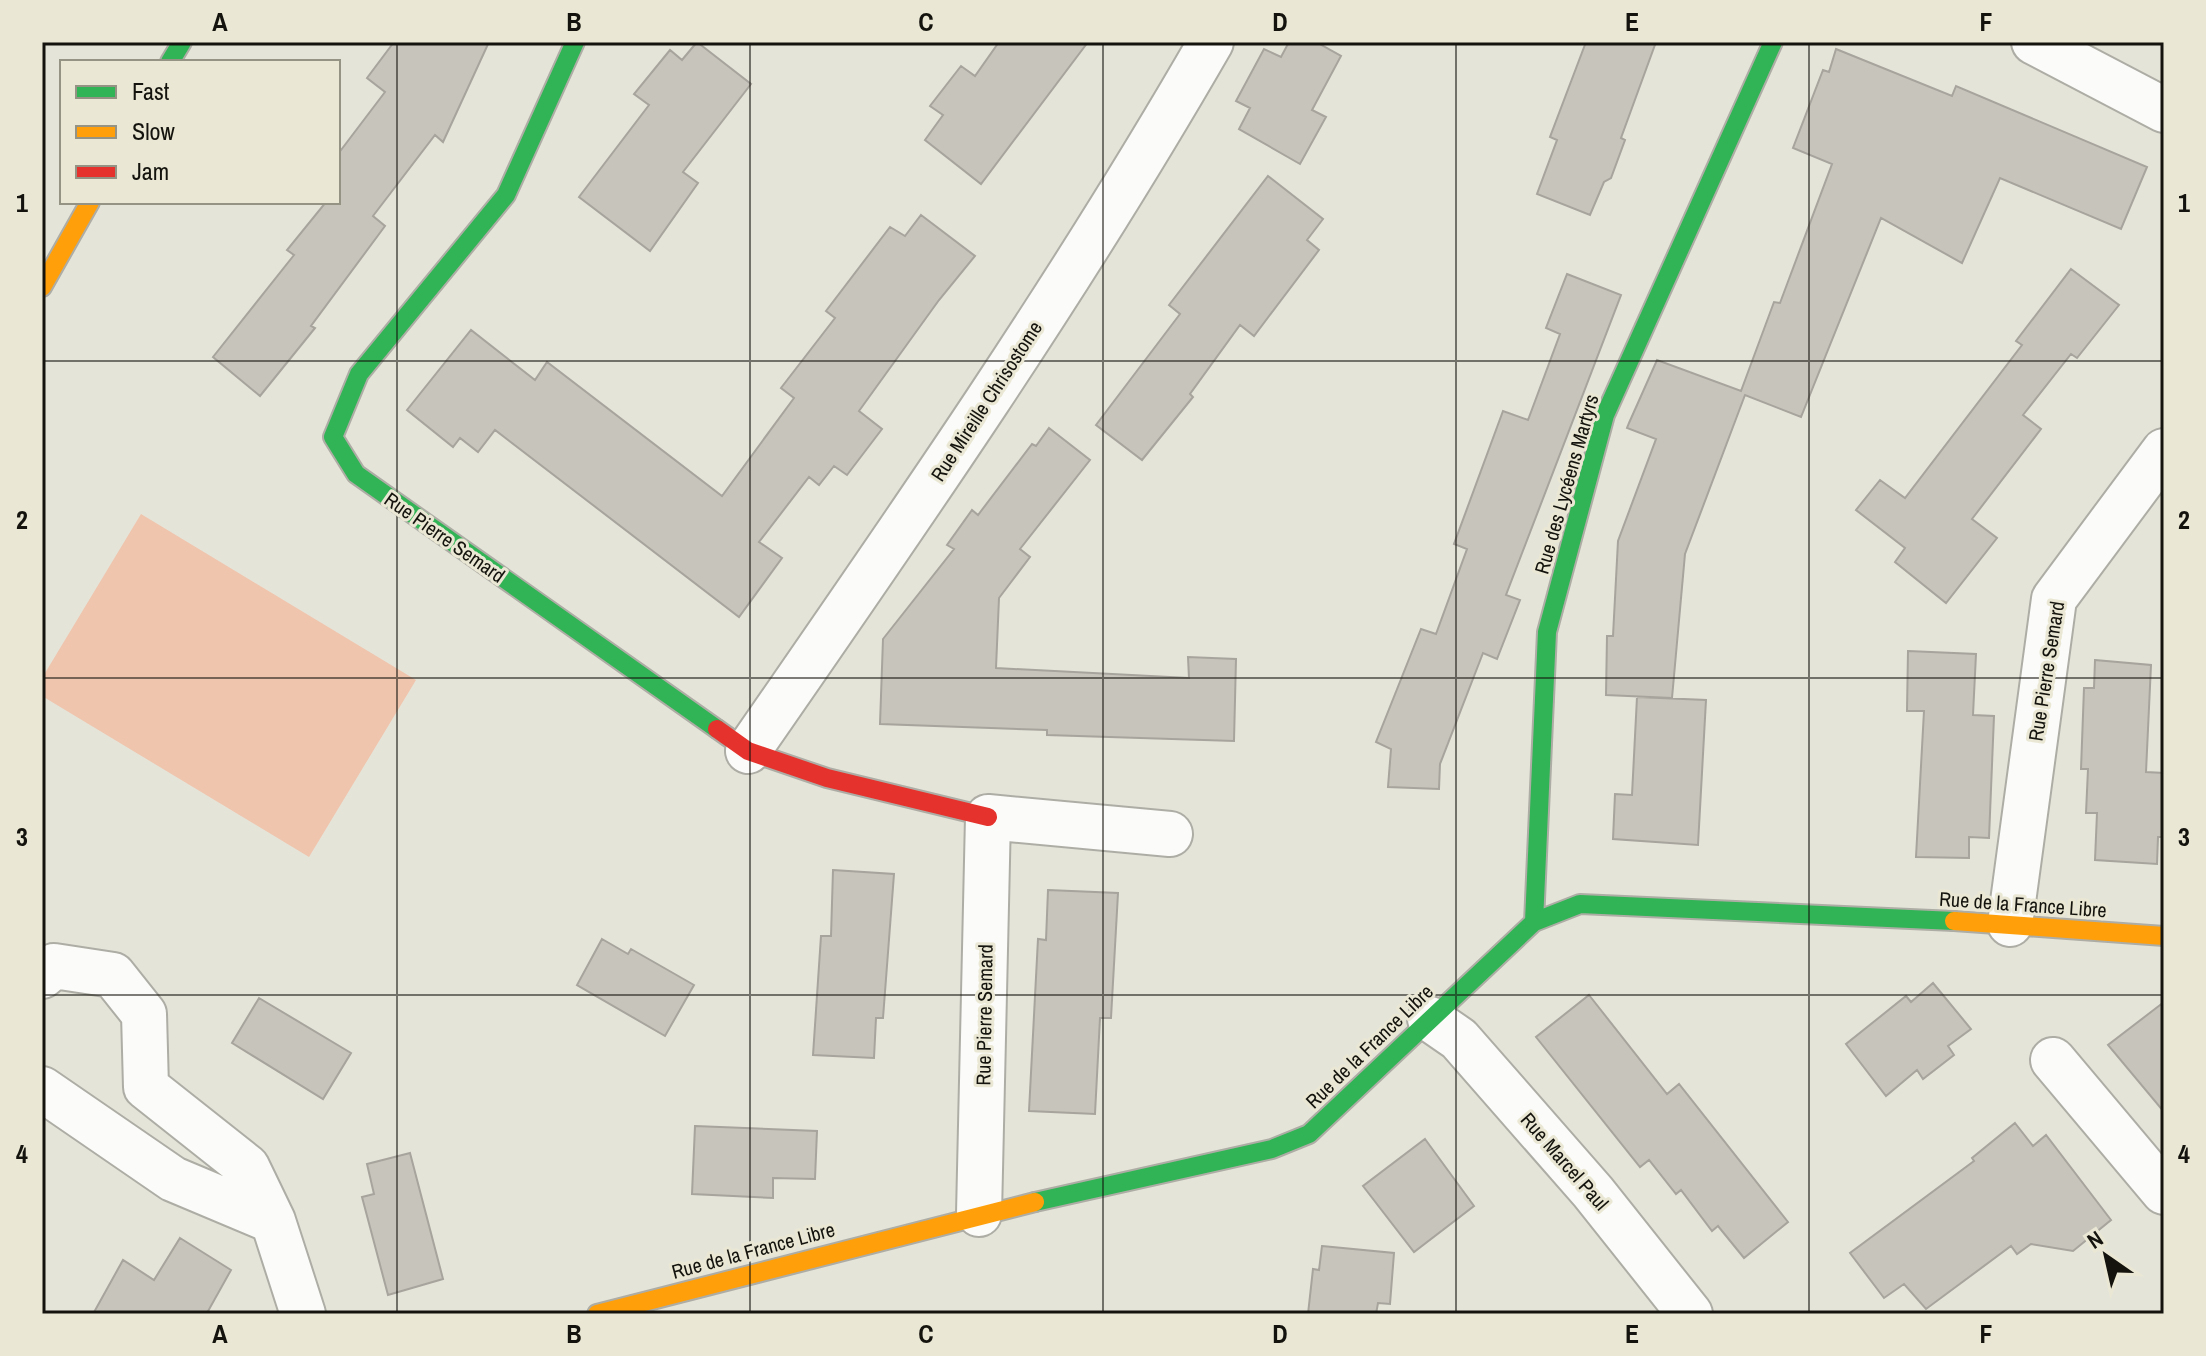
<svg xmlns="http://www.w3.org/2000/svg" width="2206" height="1356" font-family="'Archivo Narrow',sans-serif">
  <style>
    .green { fill: #efc5ae }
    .building { fill: #c7c4bb; stroke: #a6a49c; stroke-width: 2 }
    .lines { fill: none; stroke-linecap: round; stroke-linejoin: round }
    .street-casing { stroke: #aeada5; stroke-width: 48 }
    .fast-casing { stroke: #aeada5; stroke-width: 22 }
    .slow-casing { stroke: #aeada5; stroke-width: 22 }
    .jam-casing { stroke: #aeada5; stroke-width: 22 }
    .street { stroke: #fbfbf9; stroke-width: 44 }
    .fast { stroke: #30b455; stroke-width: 18 }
    .slow { stroke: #ff9f0a; stroke-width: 18 }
    .jam { stroke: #e5322d; stroke-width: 18 }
    .grid { fill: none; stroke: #14130d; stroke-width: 2; stroke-opacity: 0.55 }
    .labels { text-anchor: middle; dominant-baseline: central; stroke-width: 6; stroke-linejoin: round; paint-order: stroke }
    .street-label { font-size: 20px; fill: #14130d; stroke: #eae8d4 }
    .neatline { fill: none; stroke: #14130d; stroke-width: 3 }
    .grid-label { font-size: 26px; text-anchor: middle; font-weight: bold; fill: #14130d }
  </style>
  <rect width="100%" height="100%" fill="#e5e4d9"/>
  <path class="green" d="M141 514 416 680 309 857 42 696V678Z"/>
  <path class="building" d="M394 42H489L443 142 435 135 373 216 385 226 311 326 315 328 260 396 213 357 294 255 287 250 326 202H338V154L385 92 367 78Z
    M697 42 751 84 683 172 698 183 650 251 579 197 649 105 634 94 670 50 682 60Z
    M999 42H1088L981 184 925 140 943 115 930 106 961 66 975 76Z
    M1289 42H1316L1341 56 1312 110 1326 117 1300 164 1239 129 1250 108 1236 101 1264 49 1281 57Z
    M1586 42H1656L1621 138 1625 140 1611 178 1604 182 1590 215 1537 194 1557 140 1550 137Z
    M1836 49 1952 96 1956 86 2147 167 2121 229 2000 178 1962 263 1881 218 1801 417 1745 395 1685 554 1672 698 1606 695 1607 636H1613L1618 541 1656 439 1627 428 1629 423 1657 360 1741 391 1774 302 1780 303 1832 164 1793 148 1823 70 1829 72Z
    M1268 176 1323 219 1307 240 1319 250 1254 336 1240 325 1190 394 1193 397 1142 460 1096 425 1180 314 1169 305Z
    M921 215 975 256 939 300 859 411 882 429 847 475 834 466 819 485 809 477 759 542 782 558 739 617 495 430 478 452 460 438 453 447 407 410 471 330 535 380 547 362 722 496 794 398 781 388 835 318 826 311 890 227 905 236Z
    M2071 269 2119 305 2077 358 2071 354 2023 415 2041 429 1972 519 1997 538 1946 603 1895 562 1905 548 1856 510 1880 480 1905 498 2022 345 2016 341Z
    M1567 274 1621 295 1506 595 1520 600 1497 659 1483 653 1440 764 1439 789 1388 787 1391 749 1376 742 1421 629 1436 634 1467 549 1454 544 1503 411 1528 420 1560 334 1546 328Z
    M1049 428 1090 460 1020 549 1030 557 999 598 996 668 1189 678 1188 657 1236 659 1234 741 1047 735V730L880 724 883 639 954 549 947 545 972 510 978 515 1032 444 1036 446Z
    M1908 651 1976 654 1973 715 1994 716 1989 838 1969 837V858L1916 857 1924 711H1907Z
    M2095 660 2151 665 2146 772 2164 773V837H2158L2157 864 2095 860 2097 813H2086L2088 769H2081L2084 688H2094Z
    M1637 697 1706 700 1698 845 1613 839 1615 794 1632 795Z
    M833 870 894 874 883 1018H876L874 1058 813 1055 821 936H831Z
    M1048 890 1118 893 1111 1018H1100L1095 1114 1029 1111 1038 939 1046 940Z
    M602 939 628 954 631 949 694 985 665 1036 577 985Z
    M1933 983 1971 1029 1948 1046 1954 1055 1923 1079 1917 1070 1886 1096 1846 1044 1906 996 1911 1002Z
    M1589 995 1667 1094 1679 1084 1788 1222 1744 1258 1718 1226 1712 1231 1681 1190 1676 1194 1649 1160 1640 1167 1536 1037Z
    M259 998 351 1053 323 1099 232 1043Z
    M2164 1002V1112L2108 1045Z
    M2015 1123 2033 1146 2046 1135 2111 1220 2073 1251 2031 1244 2017 1254 2011 1246 1926 1309 1904 1284 1884 1298 1850 1253 1974 1161 1972 1158Z
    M695 1126 817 1131 815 1179 773 1178V1198L692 1194Z
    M1425 1139 1474 1206 1414 1252 1363 1186Z
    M410 1153 443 1279 388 1295 362 1197 374 1194 367 1164Z
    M180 1238 231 1270 207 1313 209 1314H93L123 1260 154 1280Z
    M1322 1246 1394 1253 1390 1304 1378 1303 1376 1314H1308L1313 1269 1319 1270Z"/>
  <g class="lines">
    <g class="street-casing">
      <path id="street" d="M2034 42 2164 110
        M748 751C909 519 1070 287 1211 42
        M2010 924 2054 599 2164 451
        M42 976 54 966 113 975 144 1014 146 1087 247 1167 273 1221 303 1314
        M1430 1019 1459 1039 1593 1192 1690 1314
        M2053 1060 2164 1192
        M42 1089 173 1179 273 1221
        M979 1214 988 817 1170 834"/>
    </g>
    <g class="fast-casing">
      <path id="fast" d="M575 42 506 195 359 374 333 437 356 474 717 729
        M170 62 182 42
        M1534 922 1547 632 1605 415 1773 42
        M1035 1202 1272 1149 1309 1134 1534 922 1580 904 1954 921"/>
    </g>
    <g class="slow-casing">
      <path id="slow" d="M42 287 90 202
        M1954 921 2164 936
        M597 1314 1035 1202"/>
    </g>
    <g class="jam-casing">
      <path id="jam" d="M717 729 748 751 827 778 988 817"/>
    </g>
    <use href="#street" class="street"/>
    <use href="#fast" class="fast"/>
    <use href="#slow" class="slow"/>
    <use href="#jam" class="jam"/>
  </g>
  <path class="grid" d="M397 42V1314M750 42V1314M1103 42V1314M1456 42V1314M1809 42V1314M42 361H2164M42 678H2164M42 995H2164"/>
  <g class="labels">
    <g class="street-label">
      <text transform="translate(986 401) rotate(-57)">Rue Mireille Chrisostome</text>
      <text transform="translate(1566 484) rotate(-74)">Rue des Lycéens Martyrs</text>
      <text transform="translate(445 537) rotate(35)">Rue Pierre Semard</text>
      <text transform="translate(2046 671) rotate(-81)">Rue Pierre Semard</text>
      <text transform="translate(2023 904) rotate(4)">Rue de la France Libre</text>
      <text transform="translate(984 1015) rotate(-89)">Rue Pierre Semard</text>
      <text transform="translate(1369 1046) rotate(-44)">Rue de la France Libre</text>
      <text transform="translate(1565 1161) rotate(49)">Rue Marcel Paul</text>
      <text transform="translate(753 1250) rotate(-15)">Rue de la France Libre</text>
    </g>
  </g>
  <rect width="2206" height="1356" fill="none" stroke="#eae8d4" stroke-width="88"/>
  <rect x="60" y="60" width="280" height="144" fill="#eae8d4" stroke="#949384" stroke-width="2"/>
  <rect x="76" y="86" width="40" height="12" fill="#30b455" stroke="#949384" stroke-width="2"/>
  <text x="132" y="100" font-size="24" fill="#14130d">Fast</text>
  <rect x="76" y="126" width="40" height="12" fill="#ff9f0a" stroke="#949384" stroke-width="2"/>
  <text x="132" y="140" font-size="24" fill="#14130d">Slow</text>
  <rect x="76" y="166" width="40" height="12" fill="#e5322d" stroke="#949384" stroke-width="2"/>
  <text x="132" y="180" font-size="24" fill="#14130d">Jam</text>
  <g transform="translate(2106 1256) rotate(326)" stroke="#eae8d4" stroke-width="6" paint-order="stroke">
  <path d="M0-6L14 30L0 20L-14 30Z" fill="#14130d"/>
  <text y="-12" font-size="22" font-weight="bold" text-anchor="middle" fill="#14130d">N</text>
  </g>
  <rect x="44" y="44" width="2118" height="1268" class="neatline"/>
  <g class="grid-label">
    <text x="220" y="31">A</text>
    <text x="574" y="31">B</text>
    <text x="926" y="31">C</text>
    <text x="1280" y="31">D</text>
    <text x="1632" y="31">E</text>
    <text x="1986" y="31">F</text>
    <text x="22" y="212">1</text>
    <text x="2184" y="212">1</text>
    <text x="22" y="529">2</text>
    <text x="2184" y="529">2</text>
    <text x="22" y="846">3</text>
    <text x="2184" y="846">3</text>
    <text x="22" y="1163">4</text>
    <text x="2184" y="1163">4</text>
    <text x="220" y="1343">A</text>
    <text x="574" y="1343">B</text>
    <text x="926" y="1343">C</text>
    <text x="1280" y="1343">D</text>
    <text x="1632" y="1343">E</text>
    <text x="1986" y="1343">F</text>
  </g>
</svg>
